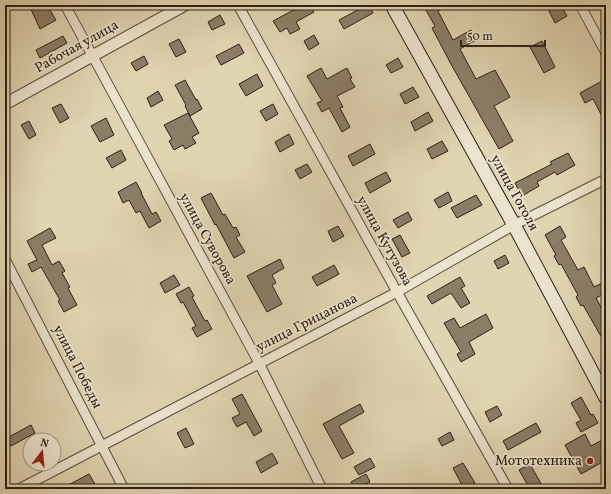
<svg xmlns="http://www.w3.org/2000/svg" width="611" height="494" font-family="Vollkorn,serif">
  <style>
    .building { fill: #8b7e67; stroke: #2e2015 }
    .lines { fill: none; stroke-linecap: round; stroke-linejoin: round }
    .minor-casing { stroke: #5a4d3c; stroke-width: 11 }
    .tertiary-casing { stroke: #5a4d3c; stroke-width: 13 }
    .secondary-casing { stroke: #2e2015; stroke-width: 15 }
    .minor { stroke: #ebe4cd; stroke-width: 9 }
    .tertiary { stroke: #ebe4cd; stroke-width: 11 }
    .secondary { stroke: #ebe4cd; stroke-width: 13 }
    .poi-dot { fill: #8f2418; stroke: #ebe4cd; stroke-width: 1.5 }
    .labels { text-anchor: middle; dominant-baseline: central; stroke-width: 3.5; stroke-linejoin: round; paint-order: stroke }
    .street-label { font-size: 14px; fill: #2e2015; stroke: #ebe4cd }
    .poi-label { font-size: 14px; fill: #2e2015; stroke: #ebe4cd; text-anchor: end }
  </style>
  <rect width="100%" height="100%" fill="#e0d5b2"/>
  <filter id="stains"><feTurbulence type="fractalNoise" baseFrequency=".005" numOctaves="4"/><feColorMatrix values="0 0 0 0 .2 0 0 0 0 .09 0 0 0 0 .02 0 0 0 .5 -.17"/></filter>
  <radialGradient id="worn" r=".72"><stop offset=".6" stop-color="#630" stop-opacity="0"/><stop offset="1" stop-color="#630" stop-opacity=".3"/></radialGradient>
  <path class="building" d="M29 5H47L56 20 40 29Z
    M303 5H310L314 12 296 22 300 29 290 34 287 28 280 32 273 21Z
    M367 5H369L373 13 344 29 339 20Z
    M423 5H449L438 11 453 40 471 30 476 40 460 49 476 79 495 70 510 97 494 106 513 141 499 149 452 66 432 28 435 26Z
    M546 5H561L567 16 555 23Z
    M220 15 225 24 212 30 208 22Z
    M314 35 319 44 309 50 304 41Z
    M63 36 67 43 40 58 36 50Z
    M179 39 186 52 176 57 169 44Z
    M542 41 555 67 544 73 530 47Z
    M239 44 244 53 221 65 216 56Z
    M144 56 148 64 136 71 131 63Z
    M398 58 403 67 391 73 386 65Z
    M321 68 327 79 347 68 352 78 350 79 355 87 337 96 343 107 340 108 350 127 342 132 329 108 322 112 317 103 322 101 307 76Z
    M257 74 263 86 246 96 239 84Z
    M185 80 196 100 197 99 202 109 190 116 185 106 186 105 175 85Z
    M602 81 606 88V124L593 99 585 103 580 93Z
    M413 87 419 97 405 104 400 94Z
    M158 91 163 100 151 107 147 98Z
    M61 104 69 118 60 123 52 108Z
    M273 104 278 114 266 121 260 111Z
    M428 112 433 121 415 131 411 122Z
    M188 113 199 133 192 137 196 143 185 149 183 145 174 150 169 141 172 139 164 125Z
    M106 118 114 135 100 142 91 126Z
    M29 121 36 135 29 139 21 125Z
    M289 134 294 144 280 152 275 142Z
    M442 141 448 151 432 159 427 149Z
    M370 144 375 154 353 166 348 156Z
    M121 150 126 160 112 168 106 158Z
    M568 153 575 165 557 175 555 172 537 182 539 186 522 196 515 183 552 164 550 162Z
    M307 164 312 172 300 179 295 170Z
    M386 172 391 181 370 193 365 183Z
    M136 182 142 193H141L152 214 156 212 161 221 149 228 140 211 136 213 129 200 123 203 118 192Z
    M448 192 452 201 439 208 434 200Z
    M211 193 223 215 225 214 233 228 236 227 240 235 236 237 245 252 234 258 216 224 215 225 201 198Z
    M476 195 482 205 457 218 451 208Z
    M408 212 412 220 398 228 393 220Z
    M338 226 344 236 333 242 328 231Z
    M560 226 566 237 561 240 578 270 584 267 594 287 606 281V293L596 298 606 316V345L583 305 581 306 576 297 578 295 561 264 559 265 554 256 556 255 545 235Z
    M50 228 56 238 42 245 52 265 59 261 65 271 62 273 70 287 68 288 77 305 64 312 58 301 60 300 41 267 32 272 28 264 37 260 27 241Z
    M400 235 410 253 402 257 392 239Z
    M505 255 509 263 498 269 494 261Z
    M280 259 284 268 272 275 276 283 272 285 282 304 267 312 247 276Z
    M334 265 339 274 317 286 312 277Z
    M174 275 180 285 165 293 160 283Z
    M460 277 465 286 461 288 470 303 461 308 451 293 432 304 427 296Z
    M189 287 194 296 192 297 205 321 207 320 212 329 197 337 192 328 196 326 183 302 181 303 176 294Z
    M486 314 493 328 469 342 475 354 461 362 457 354 461 352 444 323 454 318 460 328Z
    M242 394 262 431 254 436 246 422 237 427 232 418 240 414 232 399Z
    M581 397 591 415 593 414 598 423 581 432 576 423 581 420 571 403Z
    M360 404 364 412 339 426 354 453 342 459 323 424Z
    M497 406 502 415 490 422 485 412Z
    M536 423 541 432 508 450 503 441Z
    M31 425 35 433 11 446 7 438Z
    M186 428 194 444 185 448 177 433Z
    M450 432 454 440 442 446 438 439Z
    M585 434 591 446 606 438V460L581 474 565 445Z
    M272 453 278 463 261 473 256 462Z
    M370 458 375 467 359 475 354 467Z
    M463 463 475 483 464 489 453 468Z
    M530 464 544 489H530L519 470Z
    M89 474 96 486 89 489H61Z
    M366 474 370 482 355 489 351 482Z"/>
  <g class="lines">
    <g class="minor-casing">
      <path id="minor" d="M65 5 259 363 322 489
        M238 5 397 292 508 489
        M580 5 606 53
        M5 259 124 489
        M19 489 397 292 514 225 606 179"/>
    </g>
    <g class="tertiary-casing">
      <path id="tertiary" d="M5 104 185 5"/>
    </g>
    <g class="secondary-casing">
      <path id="secondary" d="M392 5 514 225 606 398"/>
    </g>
    <use href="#minor" class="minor"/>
    <use href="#tertiary" class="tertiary"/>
    <use href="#secondary" class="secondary"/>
  </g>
  <circle class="poi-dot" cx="590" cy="461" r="4"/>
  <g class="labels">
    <g class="street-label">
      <text transform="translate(77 47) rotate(-29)">Рабочая улица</text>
      <text transform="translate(514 193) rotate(61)">улица Гоголя</text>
      <text transform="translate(207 239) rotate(61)">улица Суворова</text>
      <text transform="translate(384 241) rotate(61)">улица Кутузова</text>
      <text transform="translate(307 323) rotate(-27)">улица Грицанова</text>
      <text transform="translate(77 367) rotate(63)">улица Победы</text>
    </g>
    <g class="poi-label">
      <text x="582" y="461">Мототехника</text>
    </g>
  </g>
  <rect width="611" height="494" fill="none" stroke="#e0d5b2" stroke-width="20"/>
  <rect x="6" y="6" width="599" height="482" fill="none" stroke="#2e2015" stroke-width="2"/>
  <rect x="10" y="10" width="591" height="474" fill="none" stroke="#2e2015"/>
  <g transform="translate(42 452) rotate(16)"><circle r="19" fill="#ebe4cd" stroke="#9f9683"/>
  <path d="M0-3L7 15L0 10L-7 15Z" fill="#8f2418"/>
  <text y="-6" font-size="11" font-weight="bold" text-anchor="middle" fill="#2e2015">N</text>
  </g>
  <path d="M461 40v6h84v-6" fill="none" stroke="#2e2015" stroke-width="2"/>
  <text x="467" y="40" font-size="12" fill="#2e2015" stroke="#ebe4cd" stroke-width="3" paint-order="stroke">50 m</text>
  <rect width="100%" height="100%" filter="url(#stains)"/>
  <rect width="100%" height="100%" fill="url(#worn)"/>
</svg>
